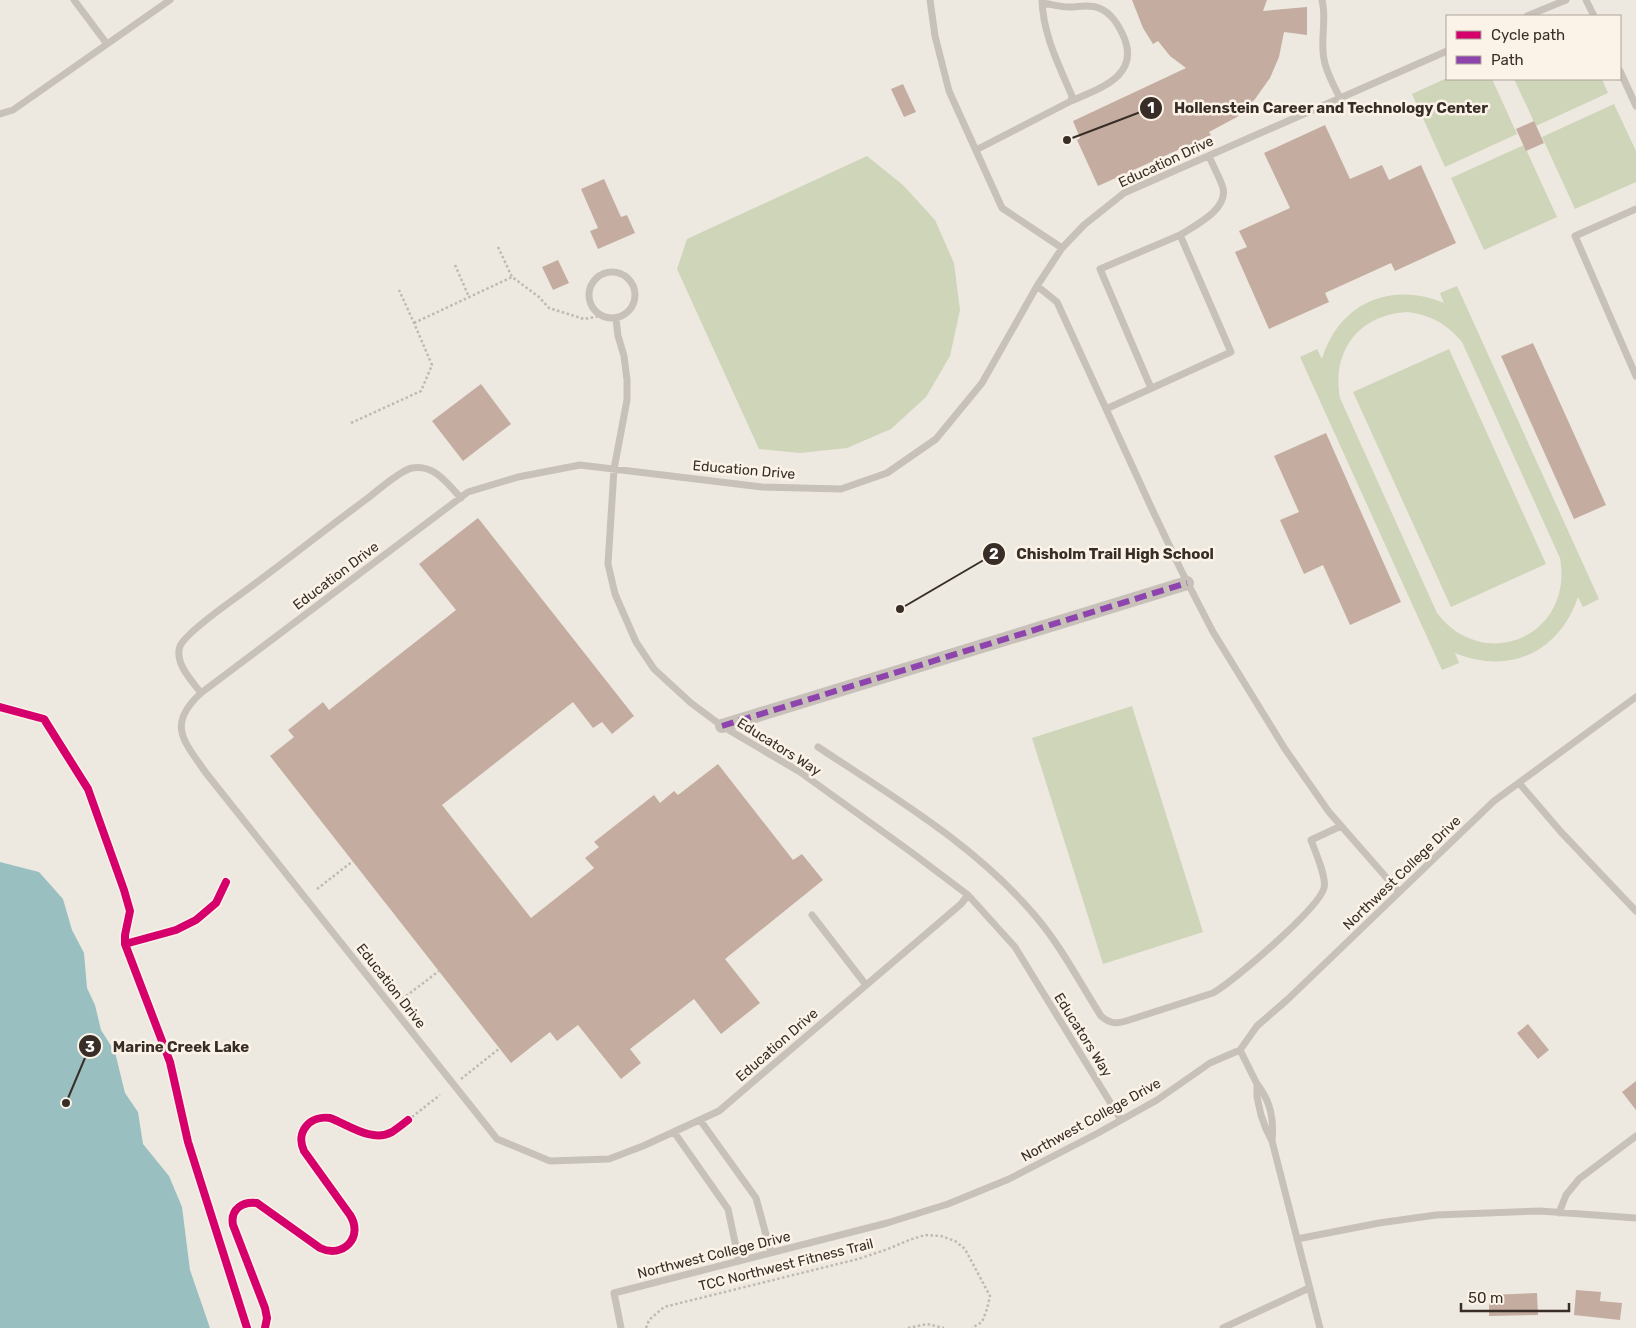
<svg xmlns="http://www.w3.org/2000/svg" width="1636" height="1328" font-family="Rubik,sans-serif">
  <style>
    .green { fill: #ced5b8; fill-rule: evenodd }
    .water { fill: #9abfc1 }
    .building { fill: #c4ada0 }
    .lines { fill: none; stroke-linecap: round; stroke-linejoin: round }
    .path { stroke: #c0b9b2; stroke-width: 2.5; stroke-dasharray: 2.5 2.5; stroke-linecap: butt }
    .lane { stroke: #c8c1b9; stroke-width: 7 }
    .street { stroke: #c8c1b9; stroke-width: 14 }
    .quiet { stroke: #8e44ad; stroke-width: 6; stroke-dasharray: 12 6; stroke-linecap: butt }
    .cycleway-casing { stroke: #fbf3e7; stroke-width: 11 }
    .cycleway { stroke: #d6006c; stroke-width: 8 }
    .labels { text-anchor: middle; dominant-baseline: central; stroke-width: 5; stroke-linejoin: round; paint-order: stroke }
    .street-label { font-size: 14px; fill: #382e27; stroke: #fbf3e7 }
    .leader { fill: none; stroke: #382e27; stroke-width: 2 }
    .callout-dot { fill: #382e27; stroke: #fbf3e7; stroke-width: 2 }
    .mark-label { font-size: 15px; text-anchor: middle; font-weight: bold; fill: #fff }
    .callout-label { font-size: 15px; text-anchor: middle; font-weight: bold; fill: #382e27; stroke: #fbf3e7; stroke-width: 5; stroke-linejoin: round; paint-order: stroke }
  </style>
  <rect width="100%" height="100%" fill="#eee9e0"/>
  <path class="green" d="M1447 78 1492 79 1517 134 1445 167 1412 94Z
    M1514 79H1602L1608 93 1536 126Z
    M1614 104 1636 151V182L1575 209 1542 137Z
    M1524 145 1557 217 1484 250 1451 178Z
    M867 156 903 185 935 220 954 263 960 310 950 356 926 397 891 429 847 448 800 453 759 449 677 269 687 239Z
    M1457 286 1599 599 1583 607 1578 597C1559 653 1509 675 1455 653L1459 663 1442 670 1300 357 1317 349 1322 359C1339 303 1391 281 1444 303L1440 293ZM1408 312C1431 315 1447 324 1462 342L1560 558C1574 635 1485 675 1437 613L1340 398C1331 350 1360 314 1408 312Z
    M1449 349 1546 564 1451 607 1353 392Z
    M1132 706 1203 932 1103 964 1032 738Z"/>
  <path class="water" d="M0 862 39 872 63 899 72 930 84 953 87 988 95 1005 101 1030 115 1052 125 1093 138 1112 143 1144 169 1176 182 1207 190 1270 210 1328H0Z"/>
  <path class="building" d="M1132 0H1267L1263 11 1307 7V35L1284 32 1279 57 1270 78 1255 99 1237 117 1209 132 1211 135 1098 186 1077 140 1080 138 1073 121 1186 68 1170 56 1158 41 1153 44 1143 28Z
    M903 84 916 112 904 117 891 89Z
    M1534 121 1544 143 1526 151 1516 129Z
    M1325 125 1350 179 1382 165 1389 180 1421 165 1456 243 1395 271 1391 263 1325 293 1329 302 1269 329 1235 252 1247 247 1239 231 1290 208 1264 153Z
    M604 179 621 217 627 215 635 233 598 249 590 231 598 228 581 189Z
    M558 260 569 283 553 290 542 267Z
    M1533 343 1606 505 1574 519 1501 356Z
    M481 384 511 424 463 461 432 421Z
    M1326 433 1401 602 1350 625 1323 565 1304 574 1280 520 1299 512 1274 456Z
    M478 518 634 716 612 734 602 722 593 728 573 702 442 805 531 918 594 868 585 858 599 847 594 842 654 795 660 803 674 791 678 795 718 764 793 860 802 854 823 880 725 959 760 1003 721 1034 694 999 630 1049 641 1063 621 1079 578 1025 557 1041 550 1032 511 1063 270 756 294 737 288 730 323 702 329 710 456 610 419 564Z
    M1528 1024 1549 1050 1538 1059 1517 1033Z
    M1636 1081V1110L1622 1092Z
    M1576 1290 1601 1292 1600 1301 1622 1303 1620 1320 1574 1315Z
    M1537 1293 1538 1315 1489 1316V1295Z"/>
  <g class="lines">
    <path class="path" d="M498 247 512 277 539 297 549 308 584 319 600 316
      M455 265 469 297
      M414 323 512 277
      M351 423 421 391 432 365 414 323 399 290
      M317 889 353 861
      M402 999 439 971
      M461 1079 500 1048
      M408 1120 440 1095
      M646 1328 649 1320 664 1307 858 1259 888 1249 909 1240 925 1235 941 1236 955 1241 965 1249 990 1296 987 1309 982 1322 972 1328
      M908 1328 927 1324 944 1328"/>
    <path class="lane" d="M74 0 107 44
      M930 0 935 36 949 91 1002 208 1062 248
      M1322 0C1327 19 1320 40 1324 59 1326 72 1334 86 1340 98
      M1586 0 1594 16
      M1042 3C1051 4 1060 7 1069 7 1079 7 1089 4 1099 8 1111 13 1117 23 1122 33 1143 75 1101 88 1071 101
      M1527 16 1566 0
      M1620 71 1636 106
      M0 114 13 110 170 0
      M976 150 1071 101 1072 96C1059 65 1043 35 1042 0
      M1636 209 1575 236 1636 376
      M589 295a23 23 0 1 1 46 0a23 23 0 1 1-46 0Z
      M1037 286 1057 302 1151 507 1181 570 1213 632 1285 749 1329 812 1399 892
      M616 319 618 336 624 356 627 380V400L614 469 608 564 615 594 636 642 654 669 691 703 722 726 800 772 911 852 968 895 1015 947 1121 1120
      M1151 388 1100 269 1180 235
      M1106 409 1231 352 1180 235C1194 226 1228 210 1223 188 1220 178 1213 166 1209 156
      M201 693C192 681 174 663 180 646 186 633 222 608 234 599 280 566 323 531 368 498 378 490 401 470 412 468 434 464 447 483 461 498
      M818 747C895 798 977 846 1037 918 1062 948 1080 983 1101 1016 1110 1024 1116 1024 1126 1021L1213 993C1233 982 1319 908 1324 888 1327 878 1315 851 1311 840L1341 826
      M1519 783 1561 832 1636 911
      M968 895 961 904 719 1111 643 1146 609 1159 550 1161 497 1139 206 773C184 741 166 725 201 693L468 492 518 477 580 465 762 487 841 489 887 473 936 439 982 383 1037 286 1062 248 1084 225 1124 193 1447 51
      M812 915 866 985
      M1240 1050 1257 1084V1097L1261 1115 1266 1129 1272 1141 1320 1328
      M1257 1084C1271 1102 1274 1119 1272 1141
      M700 1120 756 1198 771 1253
      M674 1132 728 1209 739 1261
      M1559 1213 1566 1195 1579 1179 1636 1136
      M1297 1239 1379 1223 1436 1215 1540 1211 1636 1218
      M621 1328 614 1293 887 1223 948 1204 1009 1179 1098 1133 1157 1100 1210 1063 1240 1050 1257 1026 1287 1000 1494 801 1636 697
      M1223 1328 1309 1288"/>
    <path class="street" d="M722 726 1187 583"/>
    <path class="quiet" d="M722 726 1187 583"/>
    <g class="cycleway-casing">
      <path id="cycleway" d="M0 707 44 719 88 789 124 890 130 911 125 935V944L170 1062 188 1142 247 1328
        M125 944 176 930 196 920 216 903 226 882
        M265 1328 267 1318 265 1308 233 1225C230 1209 243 1201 257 1203L320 1248C343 1259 364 1237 350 1215L304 1151C295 1132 310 1115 330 1118 349 1125 372 1143 392 1132 398 1128 403 1124 408 1120"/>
    </g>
    <use href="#cycleway" class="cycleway"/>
  </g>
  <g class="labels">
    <g class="street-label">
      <text transform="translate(1166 162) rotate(-25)">Education Drive</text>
      <text transform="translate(744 470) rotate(5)">Education Drive</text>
      <text transform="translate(336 576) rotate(-37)">Education Drive</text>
      <text transform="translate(779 747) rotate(32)">Educators Way</text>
      <text transform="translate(1402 873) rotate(-44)">Northwest College Drive</text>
      <text transform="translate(391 986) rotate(52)">Education Drive</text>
      <text transform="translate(1083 1035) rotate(58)">Educators Way</text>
      <text transform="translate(777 1045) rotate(-41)">Education Drive</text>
      <text transform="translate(1091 1120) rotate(-29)">Northwest College Drive</text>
      <text transform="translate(714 1255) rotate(-14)">Northwest College Drive</text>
      <text transform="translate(786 1265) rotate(-14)">TCC Northwest Fitness Trail</text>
    </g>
  </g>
  <path class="leader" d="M1067 140L1151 108M900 609L994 554M66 1103L90 1046"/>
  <g class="callout-dot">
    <circle cx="1067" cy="140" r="5"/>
    <circle cx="900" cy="609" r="5"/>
    <circle cx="66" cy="1103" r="5"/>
    <circle cx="1151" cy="108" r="12"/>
    <circle cx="994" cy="554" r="12"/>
    <circle cx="90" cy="1046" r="12"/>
  </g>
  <g class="mark-label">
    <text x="1151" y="113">1</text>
    <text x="994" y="559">2</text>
    <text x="90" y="1052">3</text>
  </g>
  <g class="callout-label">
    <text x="1331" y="113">Hollenstein Career and Technology Center</text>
    <text x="1115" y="559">Chisholm Trail High School</text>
    <text x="181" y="1052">Marine Creek Lake</text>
  </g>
  <rect x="1446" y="15" width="175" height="65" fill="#fbf3e7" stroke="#ada49a"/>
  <rect x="1456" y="31" width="25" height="8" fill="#d6006c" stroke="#ada49a"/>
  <text x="1491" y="40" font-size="15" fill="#382e27">Cycle path</text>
  <rect x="1456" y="56" width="25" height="8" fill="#8e44ad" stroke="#ada49a"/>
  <text x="1491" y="65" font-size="15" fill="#382e27">Path</text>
  <path d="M1461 1303v8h108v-8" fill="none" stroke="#382e27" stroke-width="2.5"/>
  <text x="1468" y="1303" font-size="15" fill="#382e27" stroke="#fbf3e7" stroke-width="4" paint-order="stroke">50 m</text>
</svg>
